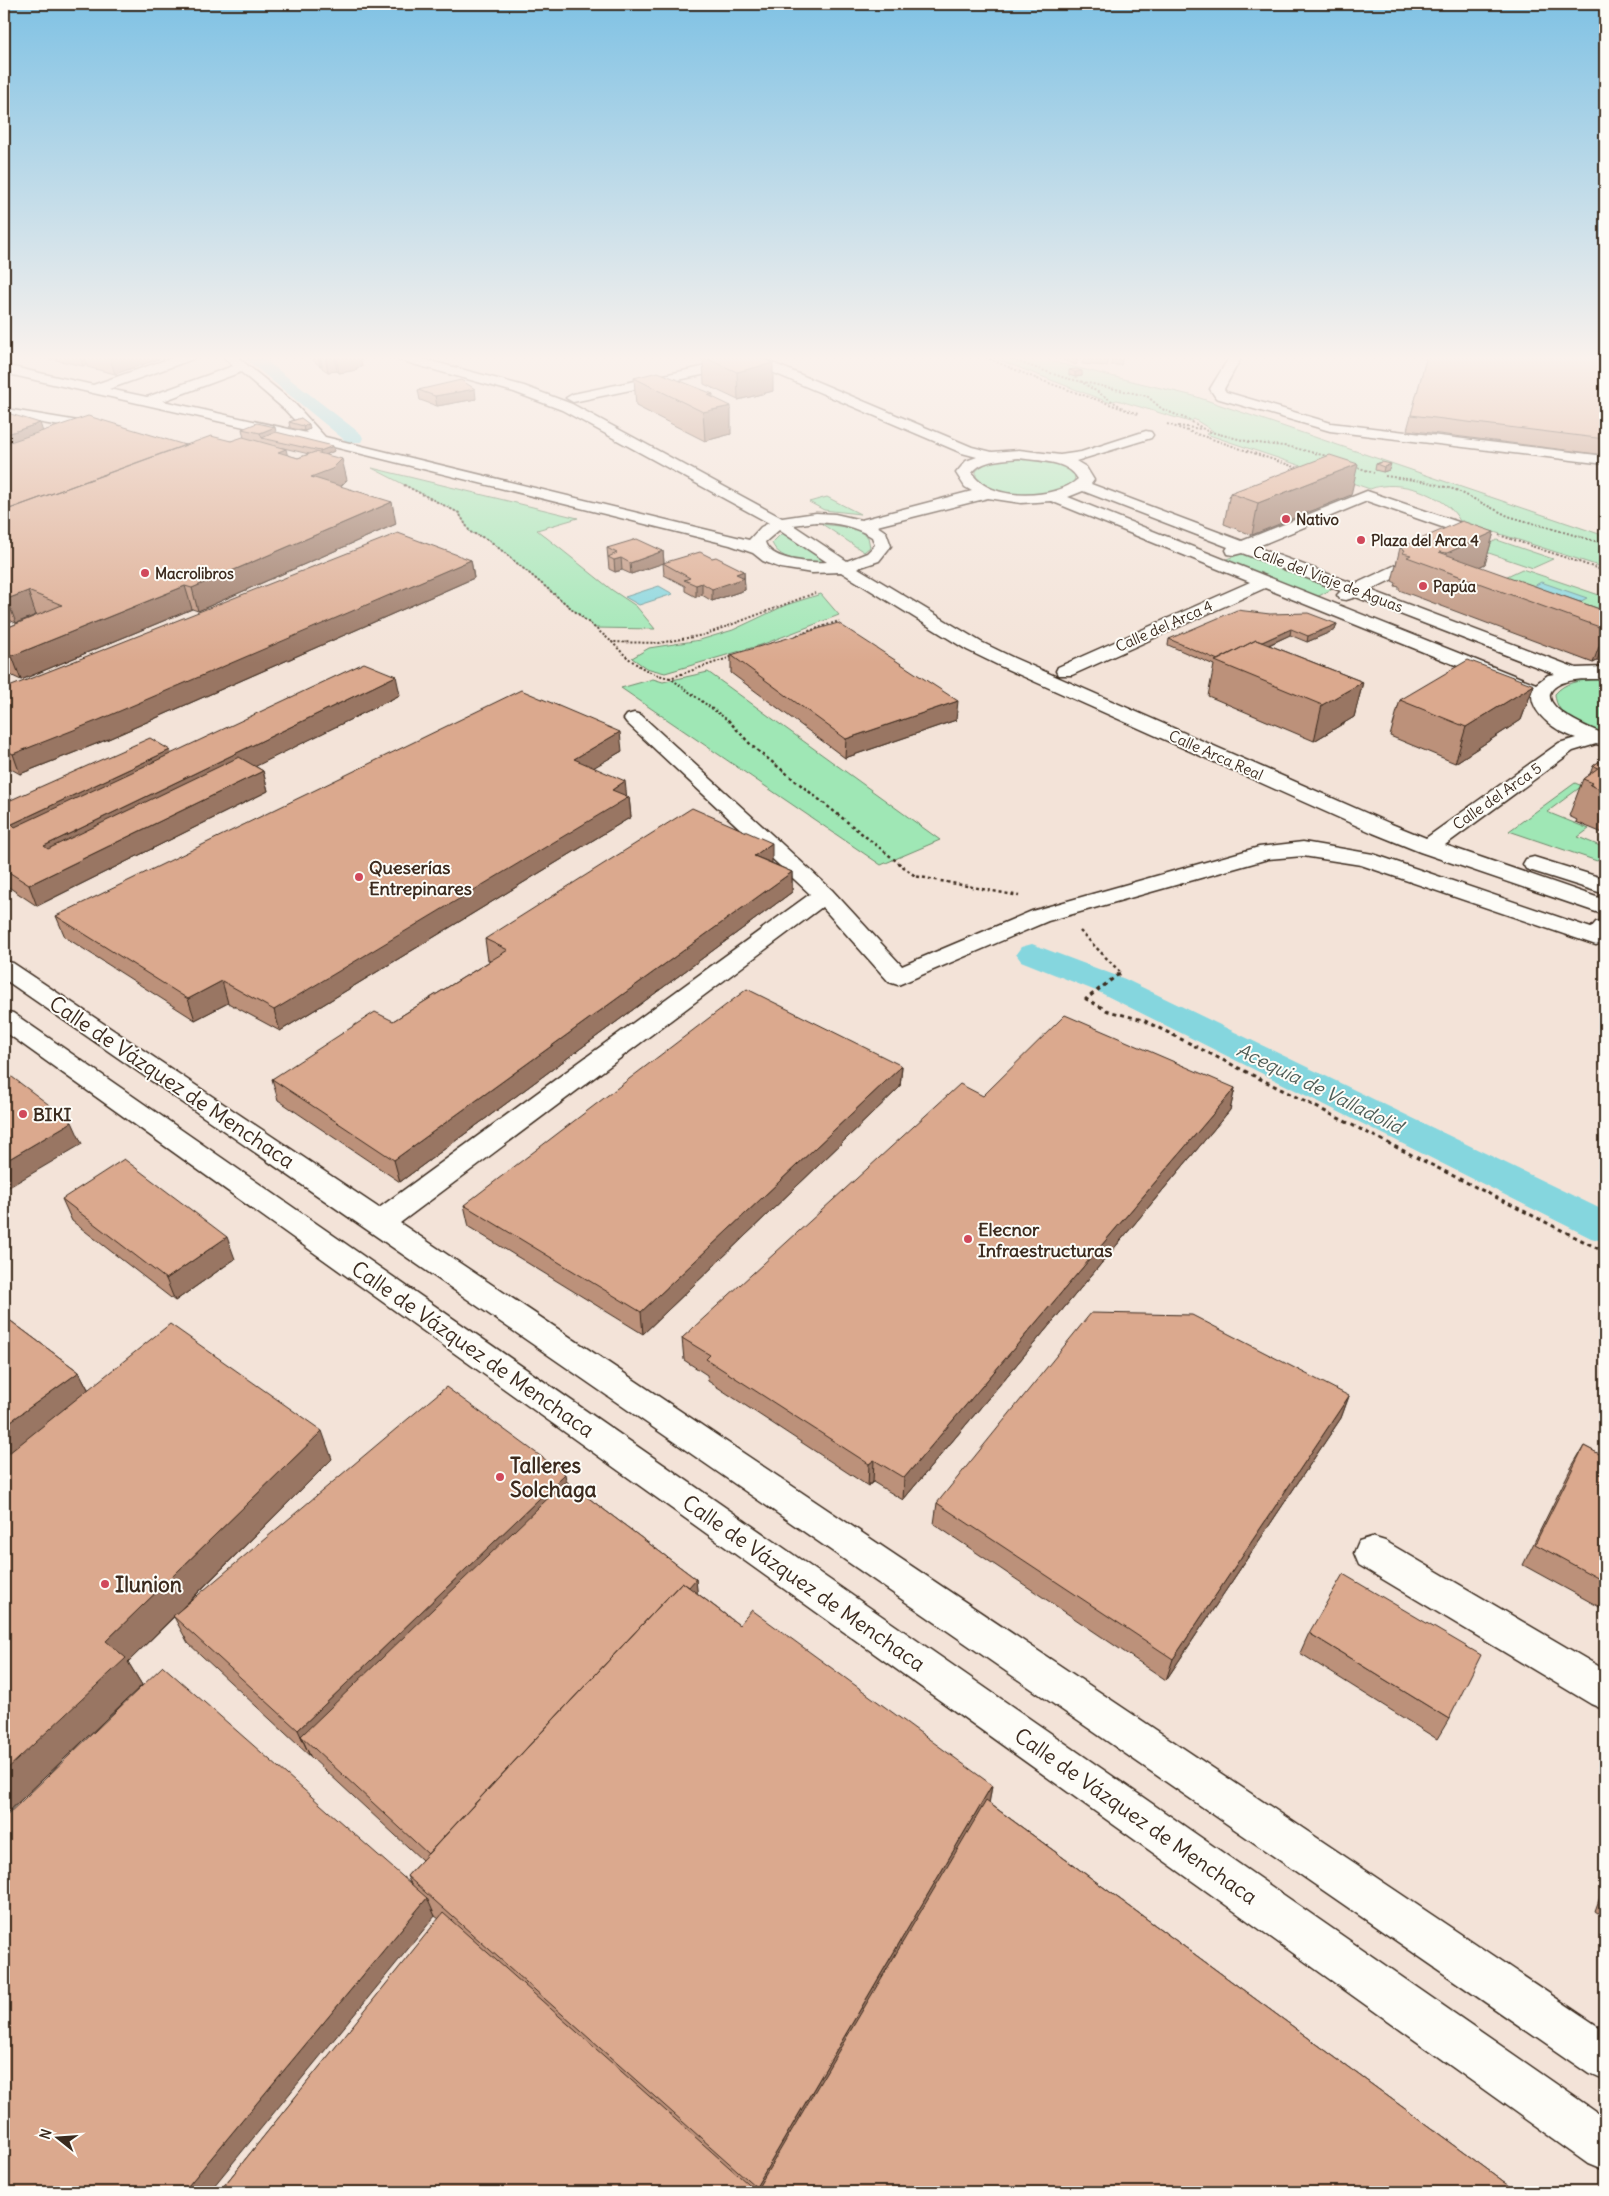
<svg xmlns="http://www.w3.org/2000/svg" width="1609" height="2196" font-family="Delius,sans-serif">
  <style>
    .green { fill: #9fe7b5; stroke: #6d886a }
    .water { fill: #85d6de; stroke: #679191 }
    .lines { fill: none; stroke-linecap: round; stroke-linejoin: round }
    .canal { fill: #85d6de; fill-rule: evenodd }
    .minor-casing { stroke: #3b2a1e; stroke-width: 3 }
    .path-far2 { stroke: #3b2a1e; stroke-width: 2; stroke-dasharray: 2 2; stroke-linecap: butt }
    .path-far1 { stroke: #3b2a1e; stroke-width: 2.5; stroke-dasharray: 3 3; stroke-linecap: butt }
    .path { stroke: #3b2a1e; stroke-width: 3; stroke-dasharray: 4 4; stroke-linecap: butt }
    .minor { fill: #fdfcf7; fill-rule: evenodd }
    .wall { fill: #bc917a; stroke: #3b2a1e; fill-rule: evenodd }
    .shaded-wall { fill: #997663; stroke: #3b2a1e }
    .building { fill: #dba98e; stroke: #3b2a1e }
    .poi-dot { fill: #d1495b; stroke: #fdfcf7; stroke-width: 2 }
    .labels { text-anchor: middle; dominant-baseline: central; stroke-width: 4; stroke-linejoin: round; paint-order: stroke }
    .far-poi-label { font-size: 15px; font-weight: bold; fill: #3b2a1e; stroke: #fdfcf7; text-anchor: start }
    .far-street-label { font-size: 15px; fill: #3b2a1e; stroke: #fdfcf7 }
    .poi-label { font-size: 18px; font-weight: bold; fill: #3b2a1e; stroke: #fdfcf7; text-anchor: start }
    .water-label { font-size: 19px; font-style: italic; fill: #515e58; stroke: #fdfcf7 }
    .near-street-label { font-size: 21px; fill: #3b2a1e; stroke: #fdfcf7 }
    .near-poi-label { font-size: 21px; font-weight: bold; fill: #3b2a1e; stroke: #fdfcf7; text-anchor: start }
  </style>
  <rect width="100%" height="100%" fill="#f3e3d8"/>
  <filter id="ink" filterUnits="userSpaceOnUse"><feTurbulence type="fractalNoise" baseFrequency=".02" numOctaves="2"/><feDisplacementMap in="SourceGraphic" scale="10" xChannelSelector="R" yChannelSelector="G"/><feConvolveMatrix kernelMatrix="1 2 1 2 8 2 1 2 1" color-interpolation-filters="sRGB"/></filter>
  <g filter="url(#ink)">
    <path class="green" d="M989 356H1040L1053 362 1194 396 1605 536V568L1460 521C1446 494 1398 478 1370 489L1206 434 1213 431 1194 419 1190 422 1117 400 1108 402Z
      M1018 458C1037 458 1063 460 1075 476L1074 482C1050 500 996 500 976 477V471C987 460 1003 459 1018 458Z
      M372 468 578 518 537 530 612 590 636 606 655 629 595 628 489 540 470 532 459 513Z
      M827 497 860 514 824 510 809 502Z
      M822 524 854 528 868 537 870 547 864 552Z
      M782 533 826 562C808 563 780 562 772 543Z
      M1497 540 1553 559 1533 568 1477 549Z
      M1242 553 1334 588 1317 597 1224 560Z
      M1522 569 1605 597V608L1581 622 1484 587Z
      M821 594 839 615 761 645 665 673 646 668 632 658 649 648 700 640 733 630 786 605Z
      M708 672 940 840 881 865 621 688 653 679 663 682Z
      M1593 679H1605V734C1585 728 1556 718 1555 694 1565 682 1578 681 1593 679Z
      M1575 783 1582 786 1547 812 1589 829 1578 837 1605 848V854L1597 861 1509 831Z"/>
    <path class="water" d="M1541 582 1587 598 1572 606 1527 590Z
      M659 586 673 594 639 605 625 597Z"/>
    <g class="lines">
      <path class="canal" d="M242 356H260L361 434 363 438 361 442H347Z
        M1032 944 1125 979 1605 1211V1242L1591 1238 1101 993 1021 961 1016 954 1021 947Z"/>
      <g class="minor-casing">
        <path id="minor" d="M177 356H195L193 359 109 389 147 397 233 366 223 356H236L294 403 325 437 749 540 761 527 769 523 562 410 514 392 395 359 393 356H412L524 386 572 404 782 518 816 513 835 514 861 520 972 491 965 487 956 473 966 461 977 457 962 453 751 363 750 360 751 357 756 356 972 447 992 452 1019 450 1060 455 1081 452 1146 431 1151 432 1153 435 1151 438 1076 461 1086 467 1094 480 1091 484 1242 541 1367 491 1482 530 1484 533 1482 536 1370 590 1576 668 1605 667V679C1591 679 1575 678 1562 683 1522 701 1592 730 1605 734V746L1596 744 1573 751 1445 845 1605 900V915L1420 852 1373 833 1000 666 967 650 841 572 812 573 781 568 763 561 753 553 730 545 338 448 4 373V365L93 385ZM241 372 284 409 307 433 163 401ZM1019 458C1038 461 1068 460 1078 479 1055 500 989 502 972 473 982 459 1003 460 1019 458ZM1083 491 1228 547 1226 550 1228 554 1234 555 1242 553 1341 591 1337 595 1340 599 1346 600 1356 597 1555 674 1548 675 1536 684 1068 497ZM988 498 1021 503 1051 501 1250 582 1058 667 1056 671 1058 675H1072L1265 588 1532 696C1533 716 1558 732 1576 738L1559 743 1426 838 1389 823 1014 658 981 642 858 568 879 561 891 546 886 532 877 526ZM1367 501 1462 534 1355 584 1256 547ZM816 522C837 523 855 526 872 537L875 545 867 553 847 561 793 525ZM779 530 827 562C810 563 770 561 765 542Z
          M1230 356H1242L1224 389 1226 392 1331 423 1605 456V464L1330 431 1216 398 1210 389Z
          M740 359 745 360 746 363 745 366 573 402 566 398 573 394Z
          M12 410 78 421 85 425 78 429 7 417 5 414 7 411Z
          M634 713 641 715 832 890 902 966 1032 911 1259 847 1303 842 1373 854 1591 928 1596 922 1605 920V942L1596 945 1361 865 1303 856 1268 859 1048 921 898 985 889 982 822 907 400 1223 1605 2031V2081L1589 2074 4 979V961L13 963 379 1208 810 894 627 723 624 719 627 715Z
          M1534 857 1605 879V894L1526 869 1523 864 1526 859Z
          M4 1011 13 1013 1605 2118V2171L1588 2164 4 1031Z
          M1372 1537 1385 1541 1605 1670V1710L1591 1704 1359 1565 1354 1553 1359 1541Z"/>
      </g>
      <path class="path-far2" d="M982 356 1040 380 1138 414
        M1001 356 1065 378 1147 396 1162 409 1189 420 1207 431 1250 442 1291 447 1330 457
        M1080 381 1123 408
        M1167 424 1301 469
        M1178 426 1202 429
        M1354 466 1374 473
        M1385 476 1428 482 1456 490 1508 516 1605 544
        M404 485 459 513 470 532 489 540 612 642
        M1499 535 1605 571
        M797 635 839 621
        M670 678C645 673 629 661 612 642L659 643 704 635 815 593
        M729 721 670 678 734 656"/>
      <path class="path-far1" d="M728 720 752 746 915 876 1019 896
        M1080 931 1121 973 1118 976"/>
      <path class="path" d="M1119 974 1086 999 1108 1011 1143 1020 1605 1252"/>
      <use href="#minor" class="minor"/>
    </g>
    <path class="wall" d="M32 356H167L115 374 87 367V364L83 366 56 360V358L49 360Z
      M313 356H360L362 367 356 368 357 370 339 373 337 371 328 372 322 368V365L320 366 314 361Z
      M708 356 773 391 738 400 704 384 703 357Z
      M1053 356H1079L1076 365Z
      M1084 356H1110L1107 366 1082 364Z
      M1123 356 1121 365H1111L1112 360Z
      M1427 356 1557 357V356H1595L1605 357V455L1407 430Z
      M1069 370 1082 371V376L1075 377 1069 375Z
      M634 378 713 398 731 434 705 441 636 406Z
      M418 390 476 399 437 406 420 400Z
      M4 412 43 431 185 445 231 441 244 438 242 429 276 432 334 451 326 455 347 480 341 486 396 524 198 611 192 609 21 680 4 672V629L37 615H36L16 623 4 618ZM275 446 309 454 298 458 287 455Z
      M301 418 310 429 304 431 290 428 289 422Z
      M1382 462 1389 470 1383 472 1375 470 1376 464Z
      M1230 493 1351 495 1252 535 1224 524Z
      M1494 532 1485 564 1479 567 1605 611V665L1597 661 1593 663 1399 590V587L1395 586 1396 583 1392 581 1400 548Z
      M607 548 663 551 664 563 712 558 744 571 745 590 712 601 702 595 696 597 685 591V586L664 575 663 563 631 574 622 570 615 572 609 569Z
      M471 560 474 578 106 740 20 774 4 765V689Z
      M1337 624 1335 630 1307 642 1290 635 1269 645 1363 682 1354 717 1314 741 1208 696 1214 665 1168 645 1169 639Z
      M731 655 956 720 845 758 731 673Z
      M1534 685 1521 720 1455 763 1390 736 1400 700Z
      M400 695 255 766 263 771 268 791 37 906 4 884V803L171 754Z
      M622 751 594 767 626 796 629 797 631 817 280 1031 228 1003 195 1020 65 937 56 916Z
      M1605 757V834L1576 822 1577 820 1569 816 1583 779 1590 774 1593 766Z
      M772 863 792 872V892L400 1182 278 1100 272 1079 393 1021 490 961 488 960 485 939Z
      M902 1066 900 1087 643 1334 469 1227 464 1205Z
      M1235 1088 1230 1110 903 1500 873 1482 868 1486 708 1381 707 1375 684 1360 682 1338 983 1096Z
      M62 1199 235 1259 175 1301 72 1221Z
      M4 1316 79 1372 88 1389 332 1459 185 1606 566 1481 696 1579 697 1593 739 1625 992 1785 989 1803 1518 2192H219L439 1919 435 1916 410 1882 407 1876 422 1860 188 1643 174 1617 128 1662 142 1685 4 1816Z
      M1349 1396 1341 1418 1166 1680 934 1524 937 1503Z
      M1584 1446 1605 1457V1610L1523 1565 1571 1468Z
      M1309 1633 1449 1719 1437 1739 1300 1653Z
      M1605 1883V1918L1595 1911Z"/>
    <path class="shaded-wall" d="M48 356H55L56 358 49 360Z
      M80 356H84L87 364 83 366Z
      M109 356H167L115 374Z
      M318 356H320L322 365 320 366Z
      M325 356H334L337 371 328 372Z
      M336 356H360L362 367 356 368 357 370 339 373Z
      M773 363V391L738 400 737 372Z
      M1082 371V376L1075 377V372Z
      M475 389 476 399 437 406 435 396Z
      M713 394V410L731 406V434L705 441 703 412 708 395Z
      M40 423 45 438 4 452V435Z
      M309 424 310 429 304 431 303 426Z
      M275 427 277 437 262 438 260 433Z
      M333 446 334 451 321 457 320 451Z
      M286 449 291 470 278 452Z
      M342 459 347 480 336 491 311 477Z
      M1358 464 1351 495 1252 535 1258 503Z
      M1391 464 1389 470 1383 472 1384 467Z
      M392 502 396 524 198 611 192 588Z
      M1494 532 1485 564 1459 576 1443 570 1447 553Z
      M663 551 664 563 631 574 630 563Z
      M621 558 622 570 615 572 614 560Z
      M471 560 474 578 106 740 20 774 13 754Z
      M744 571 745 590 712 601V589L736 574Z
      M702 583V595L696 597V585Z
      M185 586 192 609 21 680 12 656Z
      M28 591 36 615 16 623 7 599Z
      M1337 624 1335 630 1307 642 1308 636Z
      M1291 629 1290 635 1224 665 1221 661Z
      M1605 630V638L1597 661 1593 663Z
      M396 676 400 695 52 867 44 846Z
      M1363 682 1354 717 1314 741 1322 705Z
      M1534 685 1521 720 1455 763 1466 727Z
      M958 701 956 720 845 758 846 739Z
      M620 732 622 751 576 778 574 759Z
      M170 750 176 769 20 845 12 824Z
      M263 771 268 791 37 906 29 885Z
      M625 781 627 799 629 797 631 817 280 1031 274 1010 612 790Z
      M772 843V863L754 856Z
      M792 872V892L400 1182 394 1160Z
      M222 981 228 1003 195 1020 188 999Z
      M902 1066 900 1087 643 1334 641 1312Z
      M1235 1088 1230 1110 903 1500 904 1478Z
      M72 1122 82 1144 4 1190V1162Z
      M227 1237 235 1259 175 1301 166 1279Z
      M79 1372 90 1393 4 1457V1426Z
      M1349 1396 1341 1418 1166 1680 1173 1659Z
      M322 1431 332 1459 128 1662 142 1685 4 1816V1772L106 1641Z
      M874 1460 873 1482 868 1486 869 1464Z
      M565 1474 570 1502 301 1736 310 1756 298 1730Z
      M696 1579 698 1600 685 1590Z
      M992 1785 988 1811 757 2192 756 2187Z
      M427 1898 435 1916 209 2192H183Z"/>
    <path class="building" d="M708 356H755L773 363 737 372 703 357Z
      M1066 356H1078L1077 360Z
      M1084 356H1109L1108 361 1083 359Z
      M1113 356H1123L1122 360H1112Z
      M1427 356H1541L1558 358V356H1595L1605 357V439L1411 415Z
      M1076 369 1082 371 1075 372 1069 370Z
      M658 372 713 394 708 395 731 406 703 412 634 378Z
      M461 380 475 389 435 396 418 390Z
      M4 412 40 423 4 435Z
      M88 416 185 445 4 511V444Z
      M301 418 309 424 303 426 289 422Z
      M257 423 275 427 260 433 242 429Z
      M276 432 333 446 320 451 262 438Z
      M211 436 231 441 243 437 286 449 278 452 298 458 315 452 342 459 332 469 311 477 392 502 192 588 185 586 12 656 4 652V629L62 605 28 591 7 599 4 598V511Z
      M1330 455 1358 464 1258 503 1230 493Z
      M1382 462 1391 464 1384 467 1376 464Z
      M1462 521 1494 532 1447 553 1439 552 1605 611V629L1407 557 1411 555 1403 553 1405 550 1400 548Z
      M398 533 471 560 99 720 13 754 4 749V689Z
      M637 539 663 551 630 563 621 558 614 560 608 557 617 553 607 548Z
      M700 552 712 558 716 557 744 571 736 574 745 578 712 589 702 583 696 585 684 580 690 578 663 563Z
      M1237 610 1270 614 1308 613 1337 624 1308 636 1291 629 1262 642 1256 640 1218 660 1169 639Z
      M838 623 958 701 846 739 731 655Z
      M1256 640 1363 682 1322 705 1215 661Z
      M1468 660 1534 685 1466 727 1400 700Z
      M364 663 396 676 44 846 48 849 239 757 263 771 29 885 4 869V803L150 738 170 750 12 824 15 827Z
      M521 690 620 732 574 759 625 781 612 790 629 797 274 1010 222 981 188 999 56 916Z
      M1605 757V791L1590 785 1593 783 1583 779 1598 768 1593 766Z
      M692 808 772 843 754 856 792 872 394 1160 272 1079 375 1012 393 1021 508 950 485 939Z
      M747 989 902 1066 641 1312 464 1205Z
      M1065 1015 1235 1088 904 1478 874 1460 869 1464 706 1359 710 1355 682 1338 960 1084 983 1096Z
      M4 1071 72 1122 4 1162Z
      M124 1159 227 1237 166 1279 62 1199Z
      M1091 1313 1192 1315 1349 1396 1173 1659 937 1503Z
      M4 1316 79 1372 4 1426Z
      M170 1324 322 1431 106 1641 126 1658 4 1772V1457Z
      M446 1387 565 1474 298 1730 173 1616Z
      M1584 1446 1605 1457V1582L1535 1544Z
      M566 1481 696 1579 689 1587 682 1582 428 1854 301 1736Z
      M1343 1574 1481 1655 1449 1719 1309 1633Z
      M682 1582 739 1625 752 1610 992 1785 756 2187 407 1876Z
      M163 1666 427 1898 183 2192H4V1818Z
      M986 1801 1518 2192H219L443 1913 756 2191Z"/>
  </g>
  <linearGradient id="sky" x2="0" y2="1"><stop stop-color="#80c2e4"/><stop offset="0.54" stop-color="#faf2ed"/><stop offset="1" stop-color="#faf2ed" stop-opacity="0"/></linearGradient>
  <rect width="1609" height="663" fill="url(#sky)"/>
  <g class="poi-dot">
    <circle cx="1286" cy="519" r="5"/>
    <circle cx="1361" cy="540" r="5"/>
    <circle cx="145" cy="573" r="5"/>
    <circle cx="1423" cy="586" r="5"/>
    <circle cx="359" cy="877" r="5"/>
    <circle cx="23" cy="1114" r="5"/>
    <circle cx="968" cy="1239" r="5"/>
    <circle cx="500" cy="1477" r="5"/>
    <circle cx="105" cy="1584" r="5"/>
  </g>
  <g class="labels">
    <g class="far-poi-label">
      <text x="1296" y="519">Nativo</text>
      <text x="1371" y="540">Plaza del Arca 4</text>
      <text x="155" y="573">Macrolibros</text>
      <text x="1433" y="586">Papúa</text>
    </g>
    <g class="far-street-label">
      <text transform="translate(1328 579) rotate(21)">Calle del Viaje de Aguas</text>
      <text transform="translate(1164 626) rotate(-24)">Calle del Arca 4</text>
      <text transform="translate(1216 755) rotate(24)">Calle Arca Real</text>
      <text transform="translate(1497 796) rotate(-35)">Calle del Arca 5</text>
    </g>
    <g class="poi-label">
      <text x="369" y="867">Queserías<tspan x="369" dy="21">Entrepinares</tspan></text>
      <text x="33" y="1114">BIKI</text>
      <text x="978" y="1229">Elecnor<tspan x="978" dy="21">Infraestructuras</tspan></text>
    </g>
    <g class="water-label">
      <text transform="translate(1320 1088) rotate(26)">Acequia de Valladolid</text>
    </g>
    <g class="near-street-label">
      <text transform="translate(172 1082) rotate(34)">Calle de Vázquez de Menchaca</text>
      <text transform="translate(473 1349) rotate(35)">Calle de Vázquez de Menchaca</text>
      <text transform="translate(804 1583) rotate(35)">Calle de Vázquez de Menchaca</text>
      <text transform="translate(1136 1816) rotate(35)">Calle de Vázquez de Menchaca</text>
    </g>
    <g class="near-poi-label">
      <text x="510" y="1465">Talleres<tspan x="510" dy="24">Solchaga</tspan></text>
      <text x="115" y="1584">Ilunion</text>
    </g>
  </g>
  <rect width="1609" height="2196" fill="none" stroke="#fdfcf7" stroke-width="20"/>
  <rect x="10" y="10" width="1589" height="2176" fill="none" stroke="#3b2a1e" stroke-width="2" filter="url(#ink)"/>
  <g transform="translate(58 2138) rotate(287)" stroke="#fdfcf7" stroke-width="4" paint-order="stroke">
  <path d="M0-4L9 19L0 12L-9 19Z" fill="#3b2a1e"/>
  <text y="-8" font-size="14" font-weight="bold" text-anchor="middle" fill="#3b2a1e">N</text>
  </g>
</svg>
